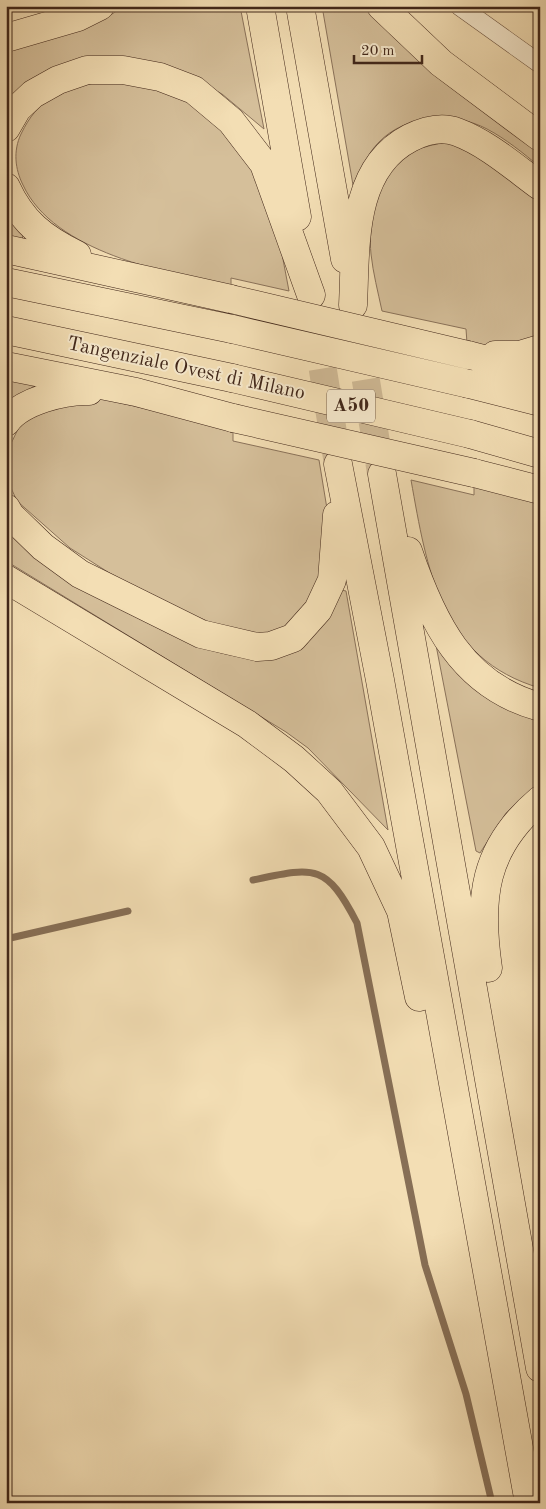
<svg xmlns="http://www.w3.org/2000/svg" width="546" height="1509" font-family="'Old Standard TT',serif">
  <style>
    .green { fill: #d5bf9a; stroke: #8a725a }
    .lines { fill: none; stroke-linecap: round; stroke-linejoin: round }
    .stream { stroke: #876f56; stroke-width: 7 }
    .highway-tunnel { stroke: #cfb995; stroke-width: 28; stroke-dasharray: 28 14; stroke-linecap: butt }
    .street-casing { stroke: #6d5440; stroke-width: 19 }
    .highway-casing { stroke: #402619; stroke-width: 29 }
    .street { stroke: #f7eace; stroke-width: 18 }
    .highway { stroke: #f3deb4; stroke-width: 28 }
    .highway-bridge-casing { stroke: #402619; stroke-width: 29; stroke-linecap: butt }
    .highway-bridge { stroke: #f3deb4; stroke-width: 28 }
    .labels { text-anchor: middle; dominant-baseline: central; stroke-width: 4; stroke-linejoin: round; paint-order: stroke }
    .shield { fill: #f7eace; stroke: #77614f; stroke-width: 1 }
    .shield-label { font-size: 19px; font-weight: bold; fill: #402619 }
    .street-label { font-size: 20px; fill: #402619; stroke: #f7eace }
  </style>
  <rect width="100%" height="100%" fill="#f3deb4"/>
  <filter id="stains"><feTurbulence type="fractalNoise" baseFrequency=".004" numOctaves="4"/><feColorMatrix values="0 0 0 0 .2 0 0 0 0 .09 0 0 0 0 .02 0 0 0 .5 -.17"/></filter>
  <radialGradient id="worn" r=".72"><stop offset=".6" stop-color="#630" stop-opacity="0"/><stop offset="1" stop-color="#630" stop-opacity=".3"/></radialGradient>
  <path class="green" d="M124 6H240L264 129 222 94 197 80 129 61 6 117V47L106 18Z
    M322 6H368L540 144V167C523 153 506 139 487 129 453 111 405 115 379 142 367 154 361 170 353 185Z
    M94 83 152 84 213 113 271 196 289 291 231 278V286C165 273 54 252 23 185 15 169 13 151 21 134 38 99 58 91 94 83Z
    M453 142 540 195V343L498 347 467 343 466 329 382 311C378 292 373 273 371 254 368 226 376 184 396 163 410 149 435 143 453 142Z
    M6 208 24 233 22 239 6 236Z
    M6 376 37 383 6 411Z
    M81 399H104L233 429V441L319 460 329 521 319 587 292 623 278 631 256 635 226 629 171 606 111 574 70 548 17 501 6 477V454L18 429 28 418Z
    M411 480 474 495V484L540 501V688C440 659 427 569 411 480Z
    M6 525C75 573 166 652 252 658L341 590 346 591 388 830 308 748 286 732 6 561Z
    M435 640 540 714V782L506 813 480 853 476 851Z"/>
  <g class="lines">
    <path class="stream" d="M253 880C315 867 326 863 357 923L425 1265 466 1394 492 1503
      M6 939 128 911"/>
    <path class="highway-tunnel" d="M316 327 338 464
      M359 338 381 473"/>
    <g class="street-casing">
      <path id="street" d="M459 6 540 64"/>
    </g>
    <g class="highway-casing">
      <path id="highway" d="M260 6 297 217
        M300 6 345 259
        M381 6 441 63 540 137
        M6 38 78 17 100 6
        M6 128 17 109 33 94 58 80 87 70H123L160 77 194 90 231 121 264 164 311 295
        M6 187C22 222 43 238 77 255
        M6 249 231 299
        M6 282 232 329
        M353 305C356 248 350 169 410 138 424 131 441 126 457 132 487 143 514 167 540 186
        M6 330 232 378
        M468 355 540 374
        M495 355H520L540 349
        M6 366 136 392 233 418
        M469 384 540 402
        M6 422C21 401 65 390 89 391
        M470 434 540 454
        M338 464 380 680 529 1503
        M474 473 540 490
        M382 474 540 1368
        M6 508 10 515 43 547 80 574 201 634 257 647 271 646 293 638 318 610 332 580 337 515
        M408 551C432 622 462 686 540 707
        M6 579 247 724 294 759 329 791 371 847 401 911 419 997
        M488 968C478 899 483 848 540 800"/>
    </g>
    <use href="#street" class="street"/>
    <use href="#highway" class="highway"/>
    <g class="highway-bridge-casing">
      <path id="highway-bridge" d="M231 299 468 355
        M232 329 469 384
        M232 378 470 434
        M233 418 474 473"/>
    </g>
    <use href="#highway-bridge" class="highway-bridge"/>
  </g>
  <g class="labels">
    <rect class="shield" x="327" y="389.5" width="48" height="33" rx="4"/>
    <g class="shield-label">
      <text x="351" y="406">A50</text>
    </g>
    <g class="street-label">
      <text transform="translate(186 369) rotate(12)">Tangenziale Ovest di Milano</text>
    </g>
  </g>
  <rect width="546" height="1509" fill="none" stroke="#f3deb4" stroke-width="25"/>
  <rect x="8" y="8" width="531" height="1494" fill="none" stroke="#402619" stroke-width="2.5"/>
  <rect x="12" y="12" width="521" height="1484" fill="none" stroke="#402619"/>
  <path d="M354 55v8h68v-8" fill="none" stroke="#402619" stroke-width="2.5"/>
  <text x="361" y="55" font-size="15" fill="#402619" stroke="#f7eace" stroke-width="4" paint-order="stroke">20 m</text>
  <rect width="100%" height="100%" filter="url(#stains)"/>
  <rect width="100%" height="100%" fill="url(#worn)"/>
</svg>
